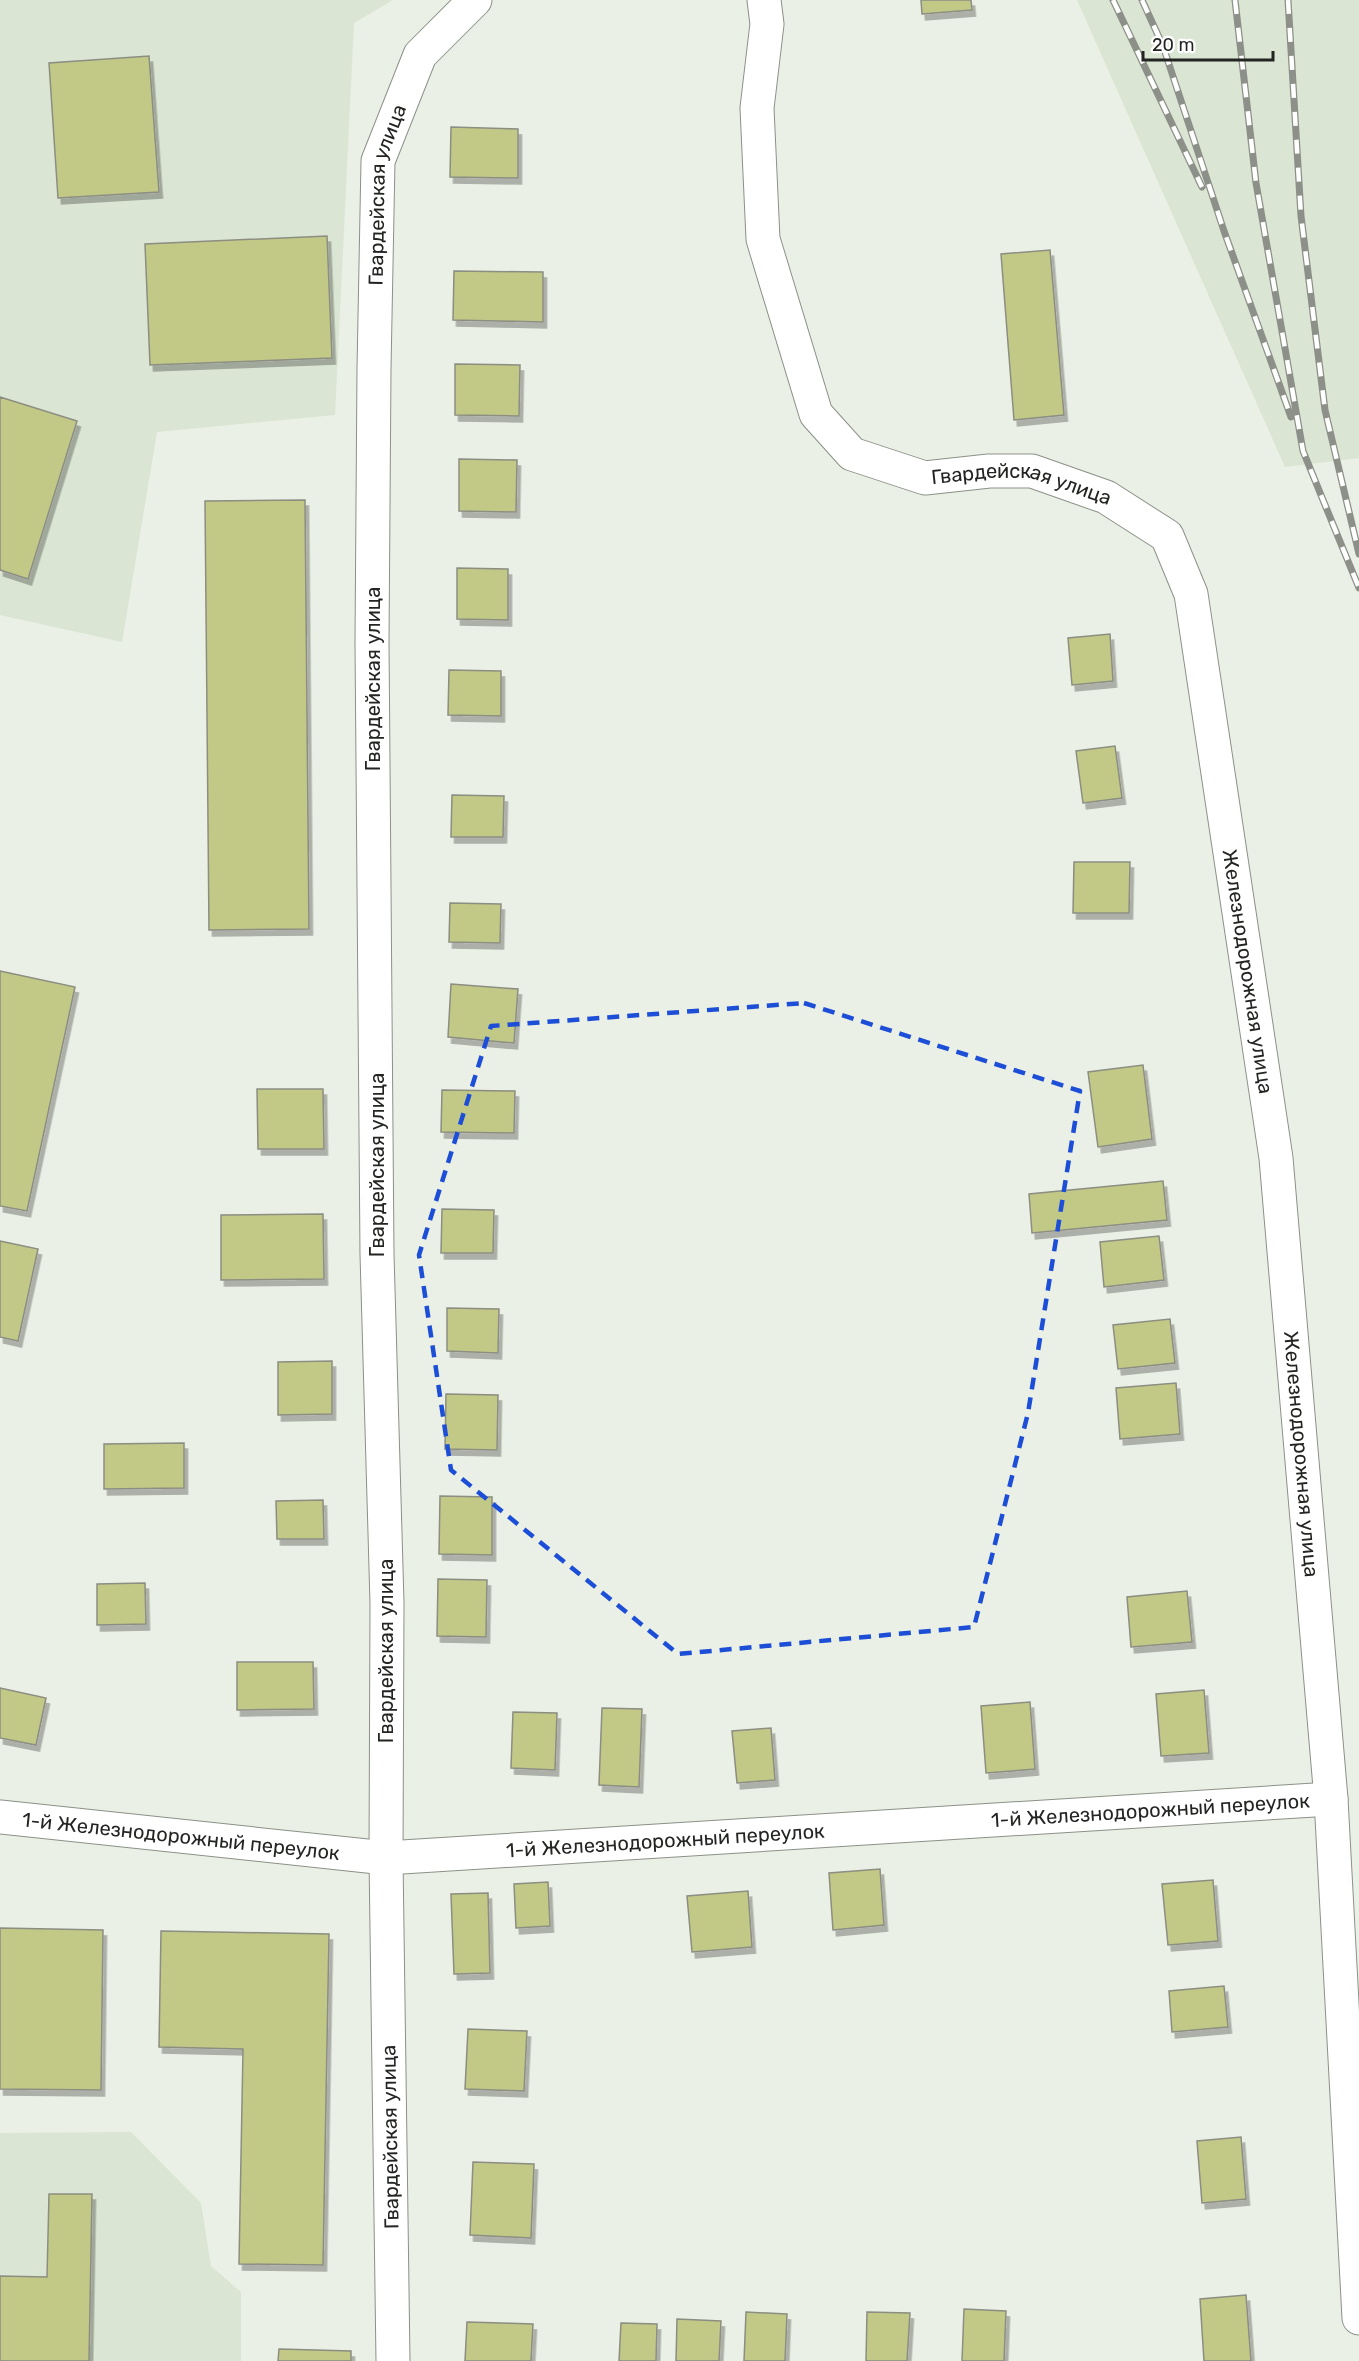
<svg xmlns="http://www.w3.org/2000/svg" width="1359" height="2361" font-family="Rubik,sans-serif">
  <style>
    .built { fill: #dae5d3 }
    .building { fill: #c2c987; stroke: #8c8e82; stroke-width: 1.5; filter: url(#shadow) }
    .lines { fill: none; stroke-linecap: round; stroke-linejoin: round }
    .minor-casing { stroke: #8b9187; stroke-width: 35 }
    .minor { stroke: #fff; stroke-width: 33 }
    .rail-casing { stroke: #8c9088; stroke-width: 7 }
    .rail { stroke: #fff; stroke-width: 4.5; stroke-dasharray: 14; stroke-linecap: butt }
    .marked { fill: none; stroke: #1d4ed8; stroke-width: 4.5; stroke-dasharray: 12 8; stroke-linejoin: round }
    .labels { text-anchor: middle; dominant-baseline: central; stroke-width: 4.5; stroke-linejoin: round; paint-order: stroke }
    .street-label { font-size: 20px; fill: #222521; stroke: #fff }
  </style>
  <defs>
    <filter id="shadow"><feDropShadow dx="3.5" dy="6" stdDeviation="0" flood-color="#0004"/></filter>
  </defs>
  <rect width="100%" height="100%" fill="#eaf0e5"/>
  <path class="built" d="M0 0H393L354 23 335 415 157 432 122 642 0 615Z
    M1077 0H1359V458L1285 467Z
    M131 2132 201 2203 211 2266 241 2292V2361H0V2133Z"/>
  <path class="building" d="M921 0H971L972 10 922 14Z
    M149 56 159 192 58 198 49 63Z
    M451 127 518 129V178L450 177Z
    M327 236 332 358 150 365 145 244Z
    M1050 250 1064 415 1014 420 1001 254Z
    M454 271 543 272V322L453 320Z
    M455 364 520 365 519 416 455 415Z
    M0 397 77 421 28 579 0 570Z
    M459 459 517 460 516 512 459 511Z
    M305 500 309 929 209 930 205 501Z
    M457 568 508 569V620L457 619Z
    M1110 634 1113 681 1072 685 1068 638Z
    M449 670 501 671V716L448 715Z
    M1115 746 1122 798 1083 803 1076 751Z
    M452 795 504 796 503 837H451Z
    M1074 862H1130L1129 913H1073Z
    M450 903 501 904 500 943 449 942Z
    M0 971 75 987 27 1211 0 1206Z
    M451 984 518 989 514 1043 448 1037Z
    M1143 1065 1152 1139 1098 1147 1088 1072Z
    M257 1089H323L324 1149H258Z
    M442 1090 515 1091 514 1133 441 1132Z
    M1163 1181 1167 1220 1032 1233 1029 1194Z
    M442 1209 494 1210 493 1253H441Z
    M323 1214 324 1279 221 1280V1215Z
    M1159 1236 1164 1280 1104 1287 1100 1242Z
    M0 1241 38 1249 18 1341 0 1337Z
    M447 1308 499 1309 498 1353 447 1351Z
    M1170 1319 1175 1363 1118 1369 1113 1325Z
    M332 1361V1414L278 1415V1362Z
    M1176 1383 1180 1434 1120 1439 1116 1388Z
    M446 1394 498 1395 497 1450 445 1449Z
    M184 1443V1488L104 1489V1444Z
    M440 1496 492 1497V1555L439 1554Z
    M323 1500 324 1539H277L276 1501Z
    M438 1579 487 1580 486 1637 437 1636Z
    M145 1583 146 1624 97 1625V1584Z
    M1187 1591 1192 1642 1131 1647 1127 1597Z
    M237 1662H313L314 1709 237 1710Z
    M0 1688 46 1698 36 1745 0 1738Z
    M1204 1690 1209 1753 1161 1756 1156 1694Z
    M1030 1702 1035 1769 986 1773 981 1706Z
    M602 1708 642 1709 639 1787 599 1785Z
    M513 1712 557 1713 555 1770 511 1768Z
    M771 1728 775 1780 737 1783 732 1731Z
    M880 1869 884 1925 833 1930 829 1873Z
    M1213 1880 1218 1941 1168 1945 1162 1884Z
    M548 1882 550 1926 516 1928 514 1884Z
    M748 1891 752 1947 692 1952 687 1896Z
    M488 1893 490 1973 454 1974 451 1894Z
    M0 1928 103 1930 101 2090 0 2089Z
    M161 1931 329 1934 323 2265 239 2264 243 2049 159 2047Z
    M1224 1986 1228 2027 1172 2032 1169 1991Z
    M468 2029 527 2031 524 2091 465 2089Z
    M1241 2137 1246 2199 1202 2203 1197 2141Z
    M473 2162 534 2164 531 2238 470 2235Z
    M49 2194H92L89 2361H0V2276L47 2277Z
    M1246 2295 1251 2361H1204L1200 2299Z
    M964 2309 1006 2311 1004 2361H962Z
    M746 2312 787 2314 785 2361H744Z
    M867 2312 910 2313 907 2361H866Z
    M677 2319 721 2321 719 2361H676Z
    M467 2322 533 2324 531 2361H465Z
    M621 2323 657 2324 656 2361H619Z
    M279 2349 351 2351V2361H278Z"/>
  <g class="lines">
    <g class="minor-casing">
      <g id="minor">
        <path id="s1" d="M764 0 767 24 757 108 763 239 816 414 852 454 925 478 989 471H1032L1106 497 1167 536 1191 594 1276 1158 1331 1799 1359 2318"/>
        <path id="s2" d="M0 1817 386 1858 1331 1799"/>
        <path id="s3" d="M393 2361 386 1858 387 1603 377 1254 372 642 374 369 378 161 420 55 475 0"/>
      </g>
    </g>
    <use href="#minor" class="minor"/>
    <g class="rail-casing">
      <path id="rail" d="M1113 0 1202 187
        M1142 0 1163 46 1224 231 1291 417
        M1235 0 1256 183 1303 451 1359 588
        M1288 0 1301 216 1325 410 1359 554"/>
    </g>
    <use href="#rail" class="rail"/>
  </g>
  <path class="marked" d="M804 1003 1080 1091 1028 1413 974 1627 678 1654 451 1470 419 1255 491 1026Z"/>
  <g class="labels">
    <g class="street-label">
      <text stroke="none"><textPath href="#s3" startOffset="2168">Гвардейская улица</textPath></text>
      <text stroke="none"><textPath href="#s1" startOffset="652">Гвардейская улица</textPath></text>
      <text transform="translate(373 679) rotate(-90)">Гвардейская улица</text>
      <text stroke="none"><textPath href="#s1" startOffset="1256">Железнодорожная улица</textPath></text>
      <text transform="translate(377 1165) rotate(-90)">Гвардейская улица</text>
      <text stroke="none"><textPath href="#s1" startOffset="1742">Железнодорожная улица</textPath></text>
      <text transform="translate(386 1651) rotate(-90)">Гвардейская улица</text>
      <text stroke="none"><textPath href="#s2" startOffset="1154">1-й Железнодорожный переулок</textPath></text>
      <text stroke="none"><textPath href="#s2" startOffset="182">1-й Железнодорожный переулок</textPath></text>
      <text stroke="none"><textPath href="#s2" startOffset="668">1-й Железнодорожный переулок</textPath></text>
      <text transform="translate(390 2137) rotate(-91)">Гвардейская улица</text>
    </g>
  </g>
  <path d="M1143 51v9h130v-9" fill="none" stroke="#222521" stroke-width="3"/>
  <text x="1152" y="51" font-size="18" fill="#222521" stroke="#ffffff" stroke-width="4.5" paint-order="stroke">20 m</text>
</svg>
